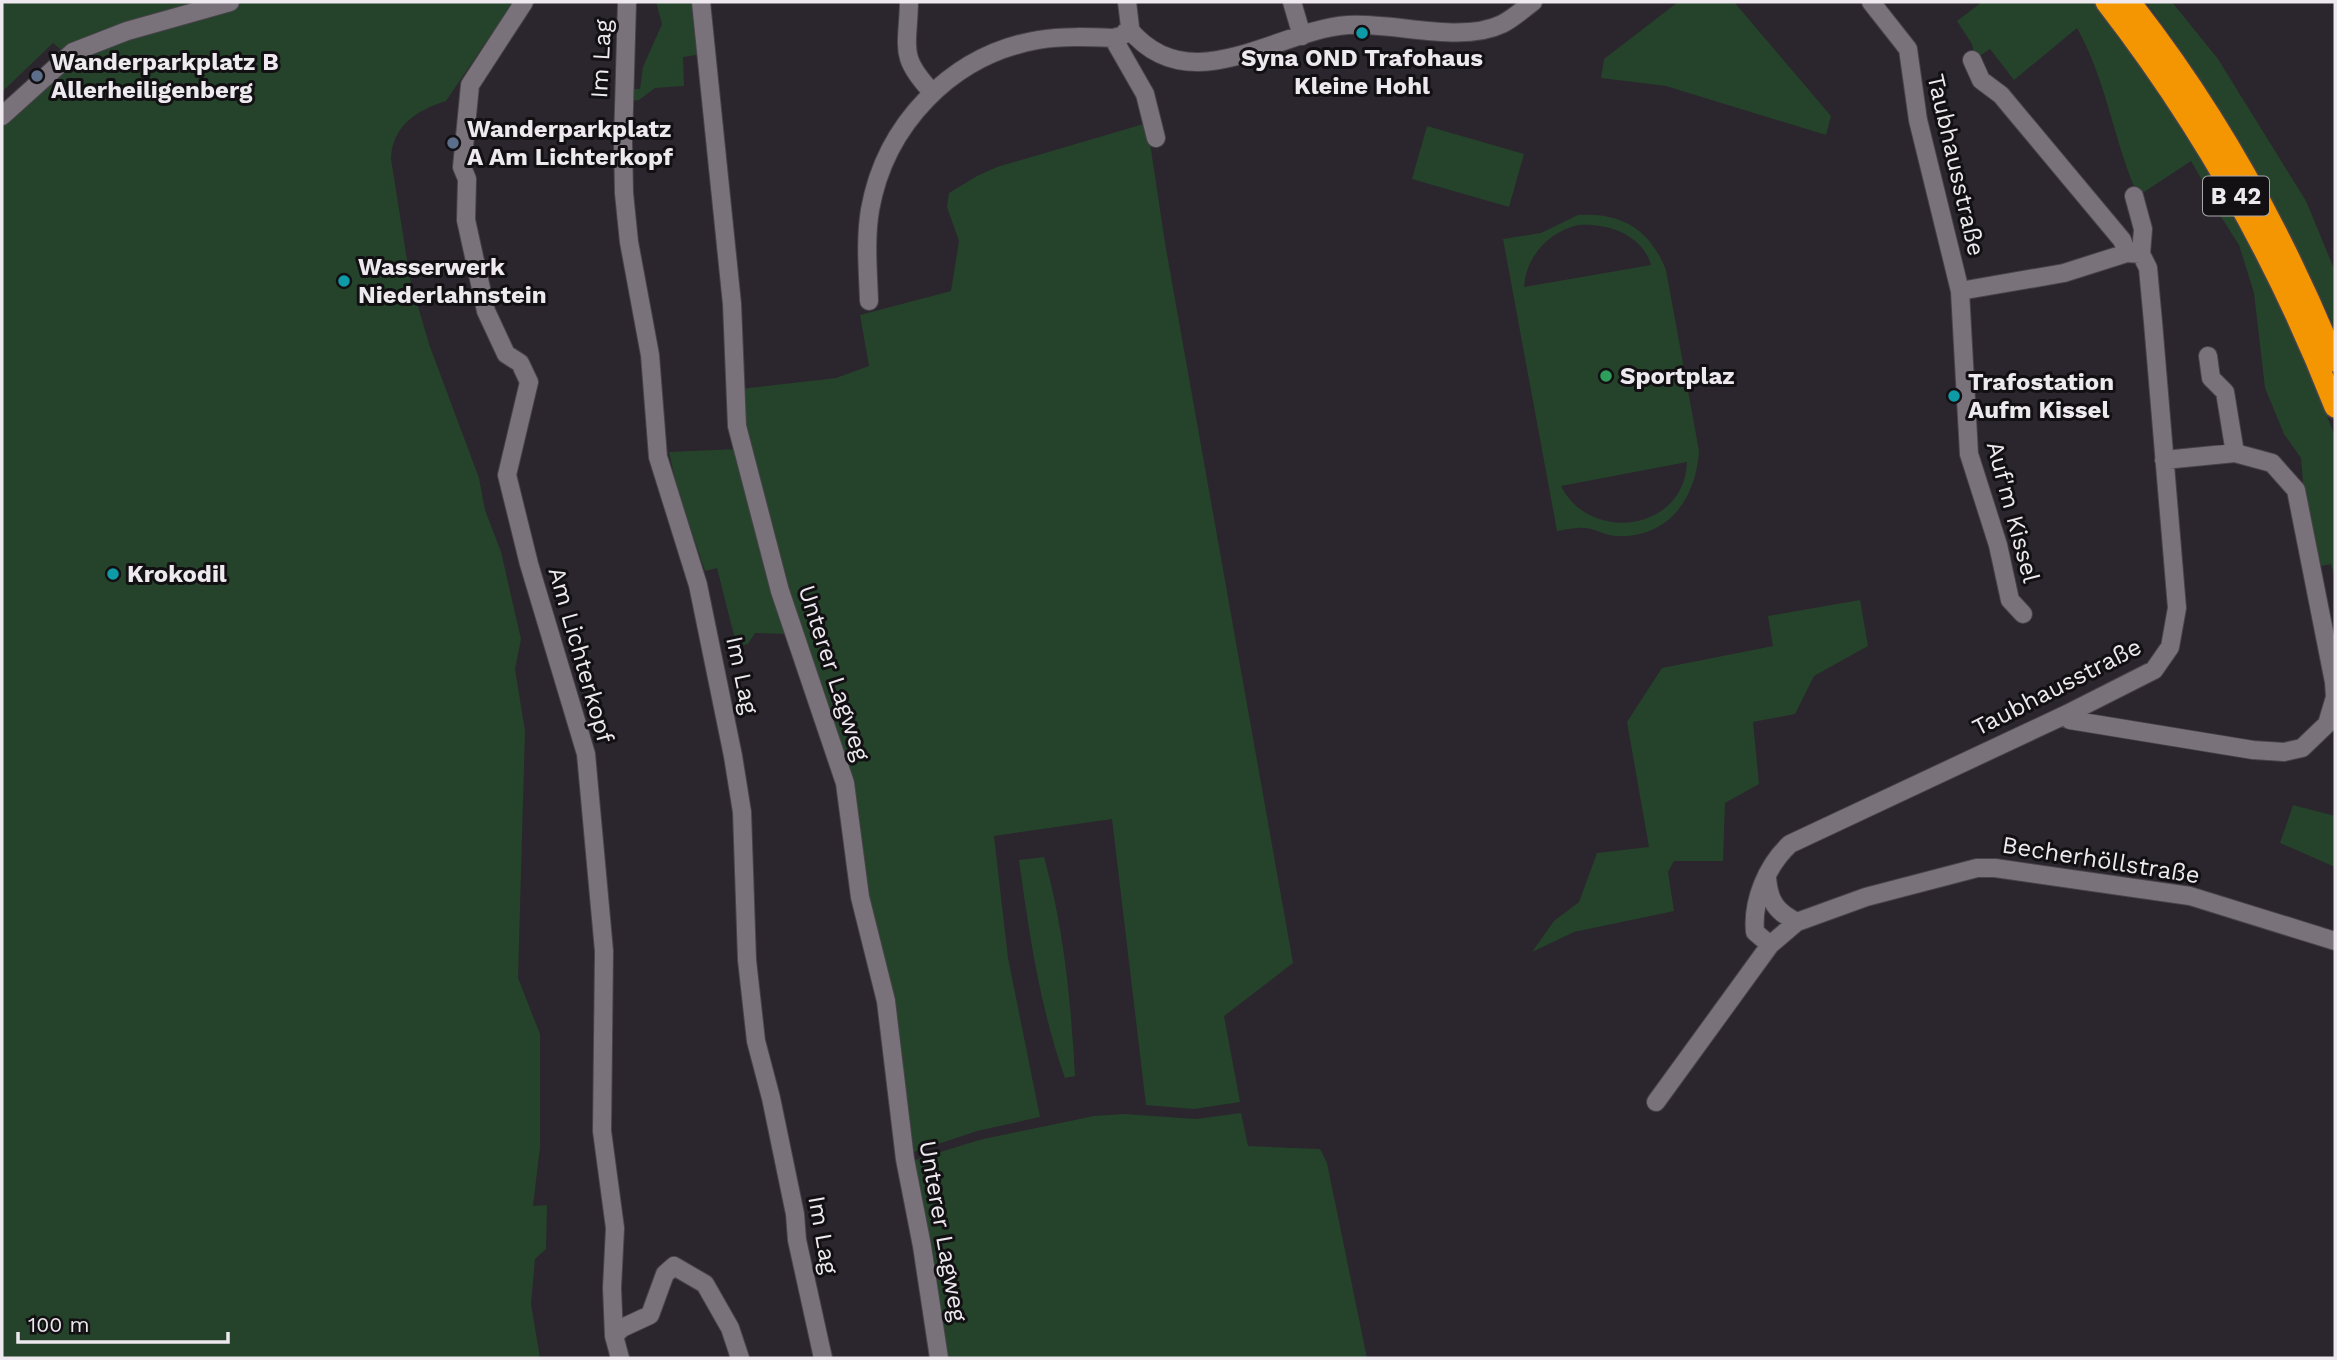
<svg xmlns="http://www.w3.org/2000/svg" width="2337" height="1360" font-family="'Work Sans',sans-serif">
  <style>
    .green { fill: #25432a; fill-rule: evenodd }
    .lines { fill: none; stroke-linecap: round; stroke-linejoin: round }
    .minor-casing { stroke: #474349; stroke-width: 20 }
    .highway-casing { stroke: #474349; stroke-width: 24 }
    .minor { stroke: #79727b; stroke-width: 18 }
    .highway { stroke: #f49502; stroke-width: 21 }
    .culture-dot { fill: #0f9aa8; stroke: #121013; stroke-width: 2.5 }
    .service-dot { fill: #5c6f8a; stroke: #121013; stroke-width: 2.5 }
    .leisure-dot { fill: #2e9e5b; stroke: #121013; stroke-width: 2.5 }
    .labels { text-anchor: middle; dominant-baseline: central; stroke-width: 6; stroke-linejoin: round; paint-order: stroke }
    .shield { fill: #121013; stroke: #aba8ac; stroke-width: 2 }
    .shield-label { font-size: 23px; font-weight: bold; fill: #ede9ee }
    .poi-label { font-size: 24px; font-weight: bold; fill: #ede9ee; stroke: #121013; text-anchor: start }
    .street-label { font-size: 24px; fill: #ede9ee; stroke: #121013 }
  </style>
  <rect width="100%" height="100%" fill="#2b252d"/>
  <path class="green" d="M2 2H513L446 101C417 110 392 126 391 159L410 279 429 344 479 478 485 510 501 552 521 639 515 669 525 731 518 978 540 1034V1147L533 1206 547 1205 546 1249 535 1259 531 1304 540 1358H2V119L73 60 53 43 2 92Z
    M656 2H692L702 54 683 57 684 86 655 88 639 100 633 101 634 89H640L643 67 662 24Z
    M1678 2H1734L1831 116 1826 135 1666 86 1601 78 1604 59Z
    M1982 2H2095L2185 130 2222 194 2272 289 2315 384 2335 437V579L2331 564 2321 566 2304 495 2301 458 2284 434 2265 388 2254 293 2239 245 2211 201 2213 199 2191 161 2138 196C2114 142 2106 79 2077 28L2014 80 1990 49 1975 59 1972 44 1957 21Z
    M2146 2H2172L2218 59 2306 201 2335 271V329C2283 213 2223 104 2146 2Z
    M1147 123 1165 243 1293 963 1224 1016 1240 1102 1194 1109 1146 1105 1112 819 994 836 1008 958 1040 1117 977 1131 914 1152 894 1000 748 448 741 389 836 378 869 366 860 315 951 291 959 241 947 207 949 193 977 176 997 167Z
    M1427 126 1524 154 1509 207 1412 179Z
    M1578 215C1621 212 1650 229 1666 270L1699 451C1696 499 1668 539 1615 536 1604 535 1594 528 1584 528 1575 527 1566 530 1557 531L1503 239 1541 233ZM1578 225C1607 223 1642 234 1651 265L1524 287C1526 256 1549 232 1578 225ZM1687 462C1685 531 1590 544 1561 486Z
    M736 449 788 634 755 633 748 644 737 647 717 568 705 571 677 488 669 452Z
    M1860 600 1868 646 1814 676 1795 714 1753 722 1759 784 1725 803 1723 861H1674L1668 872 1674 911 1574 932 1532 952 1554 921 1579 902 1597 853 1649 847 1627 722 1662 668 1773 646 1768 616Z
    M2293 805 2335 816V867L2280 843Z
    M1044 857C1064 928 1071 1002 1075 1076L1065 1078C1040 1008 1029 933 1019 860Z
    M1241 1113 1248 1146 1320 1149 1327 1163 1367 1358H945L915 1160 979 1140 1094 1116 1124 1114 1196 1119Z"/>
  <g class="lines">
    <g class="minor-casing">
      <path id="minor" d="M524 2 470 85 462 167 467 179 466 220 486 311 506 354 520 363 529 382 507 475 529 564 586 754 604 951 602 1131 615 1228 612 1288 614 1336 620 1358
        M627 2 623 142 624 193 629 242 650 355 658 457 698 585 733 756 742 812 747 960 756 1041 771 1098 795 1214 797 1240 823 1358
        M701 2 732 304 737 426 780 591 845 783 860 897 886 1001 905 1159 922 1246 939 1358
        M909 2C908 48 898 56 932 92
        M1127 2 1130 27 1123 35 1113 38 1145 94 1156 138
        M1292 2 1302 36
        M1871 2 1908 49 1918 120 1960 291 2064 273 2127 253 2141 254
        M1129 29C1190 103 1276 30 1348 25 1394 22 1461 44 1502 24 1514 18 1523 9 1533 2
        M1972 60 1981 80 2001 95 2122 240 2127 253
        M2 116 73 52 127 31 230 2
        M1960 291 1969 454 1998 545 2010 600 2023 614
        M869 301C868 271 865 240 870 210 885 125 951 55 1038 40 1063 36 1088 37 1113 38
        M2208 356 2211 378 2225 392 2235 453
        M2067 714 2070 720 2253 750 2284 752 2302 748 2327 724 2335 697 2334 682 2296 490 2272 463 2235 453 2164 460
        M1767 878C1769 901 1776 912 1797 922
        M1770 945 1755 932C1752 901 1767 865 1790 844L2067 714 2154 670 2170 647 2177 608 2153 322 2148 268 2141 254 2143 229 2134 196
        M1656 1102 1770 945 1797 922 1866 897 1977 868H1995L2190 896 2335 941
        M614 1336 622 1328 650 1315 665 1274 674 1266 705 1284 730 1328 740 1358"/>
    </g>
    <g class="highway-casing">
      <path id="highway" d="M2106 2C2202 126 2278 261 2335 407
        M2130 2C2215 110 2283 233 2335 361"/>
    </g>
    <use href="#minor" class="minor"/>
    <use href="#highway" class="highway"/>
  </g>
  <g class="culture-dot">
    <circle cx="1362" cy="33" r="7"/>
    <circle cx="344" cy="281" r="7"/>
    <circle cx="1954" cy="396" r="7"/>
    <circle cx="113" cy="574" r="7"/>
  </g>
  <g class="service-dot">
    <circle cx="37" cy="76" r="7"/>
    <circle cx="453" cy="143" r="7"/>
  </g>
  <circle class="leisure-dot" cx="1606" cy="376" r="7"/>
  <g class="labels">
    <rect class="shield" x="2203" y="176.5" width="66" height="39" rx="5"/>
    <g class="shield-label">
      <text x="2236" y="196">B 42</text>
    </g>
    <g class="poi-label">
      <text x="1362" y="58" text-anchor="middle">Syna OND Trafohaus<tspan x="1362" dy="28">Kleine Hohl</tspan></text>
      <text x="51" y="62">Wanderparkplatz B<tspan x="51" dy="28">Allerheiligenberg</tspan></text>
      <text x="467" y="129">Wanderparkplatz<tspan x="467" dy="28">A Am Lichterkopf</tspan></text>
      <text x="358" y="267">Wasserwerk<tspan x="358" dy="28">Niederlahnstein</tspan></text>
      <text x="1620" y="376">Sportplaz</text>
      <text x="1968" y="382">Trafostation<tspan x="1968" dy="28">Aufm Kissel</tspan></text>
      <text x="127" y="574">Krokodil</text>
    </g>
    <g class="street-label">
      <text transform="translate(601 59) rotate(-87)">Im Lag</text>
      <text transform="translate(1956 165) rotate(77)">Taubhausstraße</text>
      <text transform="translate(2013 512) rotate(75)">Auf'm Kissel</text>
      <text transform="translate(581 655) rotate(74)">Am Lichterkopf</text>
      <text transform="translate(834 673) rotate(72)">Unterer Lagweg</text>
      <text transform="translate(742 675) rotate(78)">Im Lag</text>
      <text transform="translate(2057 687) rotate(-27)">Taubhausstraße</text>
      <text transform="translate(2101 860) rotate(9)">Becherhöllstraße</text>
      <text transform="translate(943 1231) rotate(80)">Unterer Lagweg</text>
      <text transform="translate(823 1235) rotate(80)">Im Lag</text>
    </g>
  </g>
  <rect width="2337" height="1360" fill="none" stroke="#ede9ee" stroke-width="7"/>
  <path d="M18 1332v10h210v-10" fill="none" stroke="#ede9ee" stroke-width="3.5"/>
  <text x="28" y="1332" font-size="21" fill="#ede9ee" stroke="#121013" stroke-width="5" paint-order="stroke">100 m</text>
</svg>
